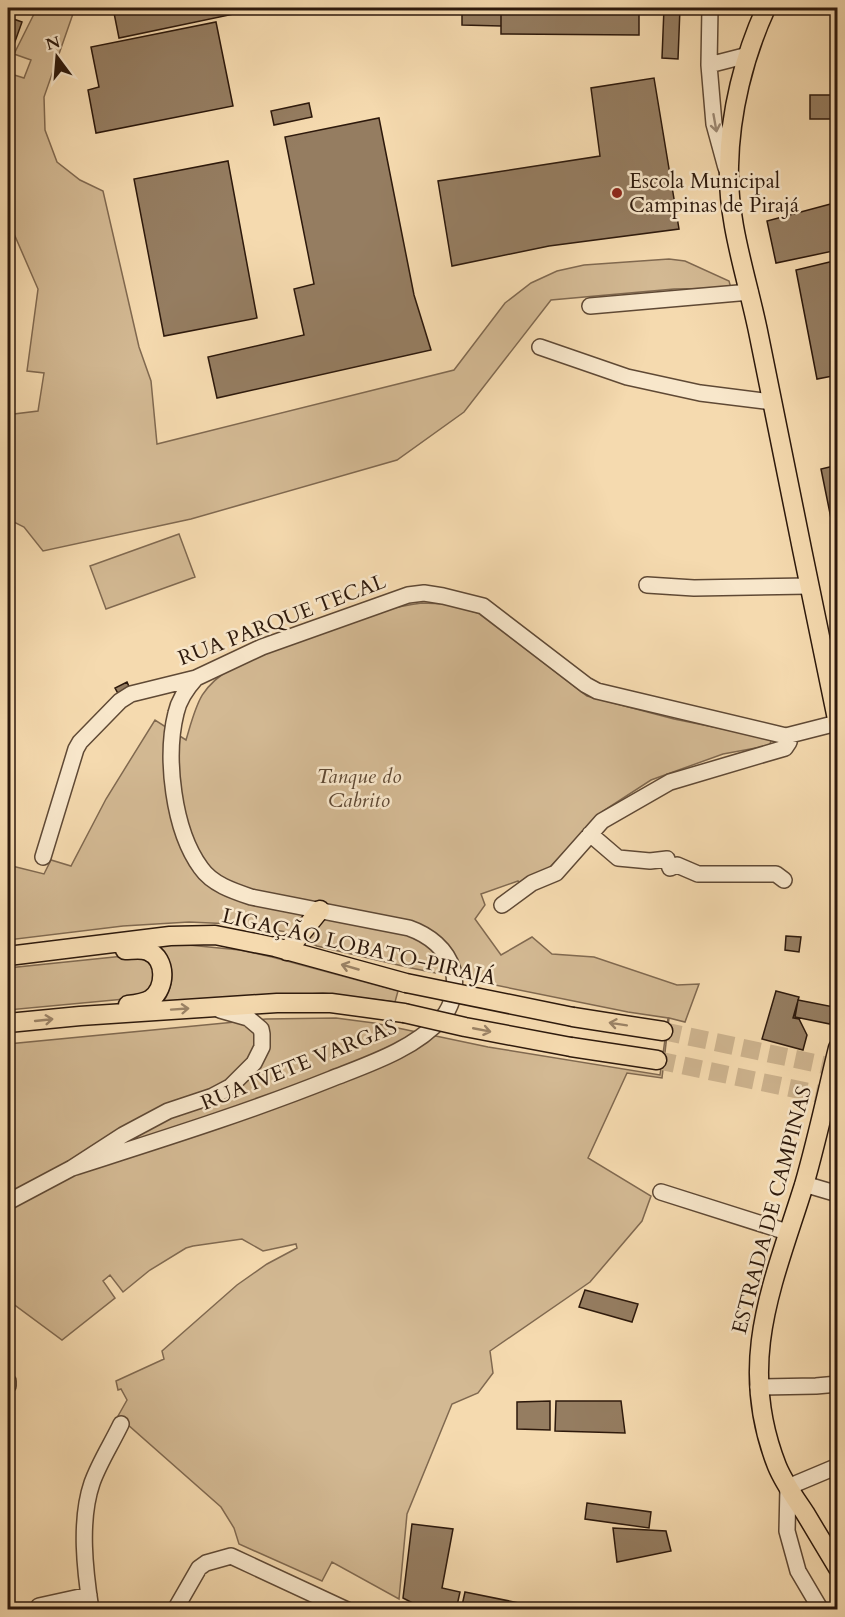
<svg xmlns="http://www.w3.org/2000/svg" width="845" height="1617" font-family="Cardo,serif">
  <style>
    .green { fill: #d3b993; stroke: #806950; stroke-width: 1.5 }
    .building { fill: #957d61; stroke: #2d190c; stroke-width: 1.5 }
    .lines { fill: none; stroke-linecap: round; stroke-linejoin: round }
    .major-tunnel { stroke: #cdb38e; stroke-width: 18; stroke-dasharray: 18 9; stroke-linecap: butt }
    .minor-casing { stroke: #5f4935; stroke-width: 18 }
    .major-casing { stroke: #2d190c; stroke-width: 21 }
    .minor { stroke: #f8e7cb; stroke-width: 15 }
    .major { stroke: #f5daaf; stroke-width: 18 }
    .major-bridge-casing { stroke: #2d190c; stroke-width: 21; stroke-linecap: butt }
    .major-bridge { stroke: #f5daaf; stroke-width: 18 }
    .oneway { stroke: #9d8a75 }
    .oneway2 { stroke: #9b8366 }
    .poi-dot { fill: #8f2418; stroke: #f8e7cb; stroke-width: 2 }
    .labels { text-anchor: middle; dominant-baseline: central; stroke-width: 5; stroke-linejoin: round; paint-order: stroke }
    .poi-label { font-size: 21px; fill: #2d190c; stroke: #f8e7cb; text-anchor: start }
    .street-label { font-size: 21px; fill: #2d190c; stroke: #f8e7cb }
    .park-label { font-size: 21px; font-style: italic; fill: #5f4934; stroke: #f8e7cb }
  </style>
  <rect width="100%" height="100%" fill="#f5daaf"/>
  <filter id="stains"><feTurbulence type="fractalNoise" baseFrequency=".00333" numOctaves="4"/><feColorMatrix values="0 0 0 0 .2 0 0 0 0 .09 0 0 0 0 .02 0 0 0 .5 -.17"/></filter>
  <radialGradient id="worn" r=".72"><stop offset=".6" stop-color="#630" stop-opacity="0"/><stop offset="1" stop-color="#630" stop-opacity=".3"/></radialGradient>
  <path class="green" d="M37 8H75L44 97 45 130 57 162 80 180 103 191 139 347 151 381 157 444 454 370 505 303 531 283 557 271 584 265 669 259 685 261 729 281 731 288 674 289 551 300 464 412 397 460 191 519 43 551 24 527 10 520 8 521V448L14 414 38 411 44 373 27 371 38 289 8 220V73L24 78 31 60 14 54Z
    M179 534 195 577 106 609 90 566Z
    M422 603 447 604 478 613 587 696 674 719 768 738 771 741 770 744 767 746 723 754 651 780 603 811 548 869 520 885 518 881 481 894 485 905 475 919 501 955 532 937 552 954 594 957 677 985 699 984 685 1022 669 1018 662 1078 627 1073 588 1158 651 1196 642 1221 590 1282 490 1351 493 1373 478 1393 452 1404 407 1514 399 1599 332 1562 322 1581 239 1544 234 1528 221 1507 118 1416 127 1400 121 1389 118 1390 116 1381 164 1359 162 1351 237 1285 267 1264 297 1248 296 1244 263 1251 242 1239 193 1246 186 1248 150 1270 123 1292 110 1275 103 1281 115 1298 62 1340 8 1300V1044L266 1019 336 1018 374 1023 488 1047 660 1075 668 1018 628 1012 411 968 317 946 287 932 233 924 189 922 123 926 8 940V865L44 874 51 860 71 866 106 799 155 720 186 740C197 703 199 688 233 667 293 641 356 612 422 603Z
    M178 944 240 950 272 957 398 991 395 1002 323 993 162 1004C176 982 177 963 155 946Z
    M124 956C149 958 162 963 150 991L125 999 8 1010V968Z"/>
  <path class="building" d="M113 8H233L234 14 119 38Z
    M462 8H501V26L462 25Z
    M501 8H639V35L501 34Z
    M664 8H680L678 59 662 58Z
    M8 17 22 22 8 61Z
    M216 22 233 106 96 133 88 90 99 87 91 47Z
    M654 78 679 229 549 246 452 266 438 181 600 156 591 88Z
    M810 95H838V119H810Z
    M309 103 312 117 274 125 271 111Z
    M379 118 414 295 431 350 217 398 208 357 304 335 294 289 314 284 285 137Z
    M228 161 257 318 164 336 134 179Z
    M838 202V250L776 263 767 221Z
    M838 260V375L817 379 796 270Z
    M838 465V553L821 469Z
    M127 682 131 691 120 697 115 688Z
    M786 936 801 937 799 952 785 950Z
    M776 991 799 997 793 1018 799 1019 807 1035 803 1050 762 1039Z
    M798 1000 834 1007 830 1024 795 1017Z
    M838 1082V1117L826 1114Z
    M585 1290 638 1304 632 1322 579 1307Z
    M550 1401V1430L517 1429V1402Z
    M556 1401H621L625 1433 555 1431Z
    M587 1503 651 1512 649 1528 585 1519Z
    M412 1524 453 1529 442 1588 460 1592 456 1610H426L403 1598Z
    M613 1528 666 1531 671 1551 617 1562Z
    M465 1592 534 1606 533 1610H461Z"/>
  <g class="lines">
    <path class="major-tunnel" d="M663 1031 838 1068
      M657 1060 838 1098"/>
    <g class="minor-casing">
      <path id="minor" d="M710 8 709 65 714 124 726 168
        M709 65 748 55
        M590 306 750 292
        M540 347 627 377 700 393 772 402
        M647 585 694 588 809 586
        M590 834 618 858 650 861 667 859 670 868 677 865 698 874H776L784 880
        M43 857 76 749 80 742 120 701 131 694 196 678 262 647 408 595 424 593 443 596 483 606 586 685 597 691 786 736 837 723
        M502 905 532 883 556 873 602 821 670 782 785 748 789 742 786 736
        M72 1168C159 1140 246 1113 331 1079 369 1064 415 1049 442 1018 453 1006 457 985 453 970 447 949 429 935 409 928L251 897C233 891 212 884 201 868 173 830 165 757 176 713 179 699 187 688 196 678
        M804 1184 838 1194
        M661 1192 787 1232
        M8 1202 72 1168 123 1135 168 1111 213 1096 230 1087 254 1063 262 1047V1034L261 1029 248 1018 220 1010
        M8 1381V1386
        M758 1387 816 1386 838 1384
        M176 1608 199 1568 206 1563 231 1556 347 1610
        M39 1610V1606L89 1595
        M91 1610C85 1571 79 1521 92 1483 99 1463 112 1443 121 1424
        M821 1610 798 1571 787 1531 788 1487 838 1466"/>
    </g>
    <g class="major-casing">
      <path id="major" d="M766 8C744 56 730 112 729 166 727 223 748 280 759 336 785 465 811 595 838 724
        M125 950C132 950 141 948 148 951 167 959 166 988 151 999 144 1003 136 1004 128 1005
        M287 951 320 910
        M8 956 170 936 215 935 275 947 406 983
        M573 1017 663 1031
        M8 1023 80 1016 277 1003H331L404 1013
        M571 1047 657 1060
        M838 1048C827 1093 817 1140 804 1185 773 1284 736 1362 777 1466 784 1483 795 1498 805 1513 816 1531 827 1550 838 1568"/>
    </g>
    <use href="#minor" class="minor"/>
    <use href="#major" class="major"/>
    <g class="major-bridge-casing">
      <path id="major-bridge" d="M406 983 573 1017
        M404 1013 465 1027 571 1047"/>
    </g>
    <use href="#major-bridge" class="major-bridge"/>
  </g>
  <defs><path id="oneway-shaft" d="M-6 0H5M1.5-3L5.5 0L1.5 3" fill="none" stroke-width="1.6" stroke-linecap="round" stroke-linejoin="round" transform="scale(1.5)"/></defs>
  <use class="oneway" href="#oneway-shaft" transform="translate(715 123) rotate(80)"/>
  <g class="oneway2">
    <use href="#oneway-shaft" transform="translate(350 967) rotate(-164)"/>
    <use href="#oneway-shaft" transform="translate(180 1009) rotate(-4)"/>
    <use href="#oneway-shaft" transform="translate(44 1020) rotate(-6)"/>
    <use href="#oneway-shaft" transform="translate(618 1024) rotate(-171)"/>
    <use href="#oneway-shaft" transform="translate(482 1030) rotate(11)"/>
  </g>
  <circle class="poi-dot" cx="617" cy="193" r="6"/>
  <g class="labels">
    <g class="poi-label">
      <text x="629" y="181">Escola Municipal<tspan x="629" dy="24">Campinas de Pirajá</tspan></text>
    </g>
    <g class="street-label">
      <text transform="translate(282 620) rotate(-21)">RUA PARQUE TECAL</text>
      <text transform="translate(359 947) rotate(13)">LIGAÇÃO LOBATO-PIRAJÁ</text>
      <text transform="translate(299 1065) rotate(-22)">RUA IVETE VARGAS</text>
      <text transform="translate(772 1210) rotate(-75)">ESTRADA DE CAMPINAS</text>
    </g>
    <g class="park-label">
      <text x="359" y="776">Tanque do<tspan x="359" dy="24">Cabrito</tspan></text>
    </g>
  </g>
  <rect width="845" height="1617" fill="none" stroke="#f5daaf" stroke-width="30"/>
  <rect x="9" y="9" width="827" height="1599" fill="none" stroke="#2d190c" stroke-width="3"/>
  <rect x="15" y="15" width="815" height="1587" fill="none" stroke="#2d190c" stroke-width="1.5"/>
  <g transform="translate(57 57) rotate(344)" stroke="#f8e7cb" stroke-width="4.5" paint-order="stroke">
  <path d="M0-4.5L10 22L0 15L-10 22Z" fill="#2d190c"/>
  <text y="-9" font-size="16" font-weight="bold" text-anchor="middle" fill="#2d190c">N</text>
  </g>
  <rect width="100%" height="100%" filter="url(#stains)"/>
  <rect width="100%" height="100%" fill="url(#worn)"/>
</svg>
